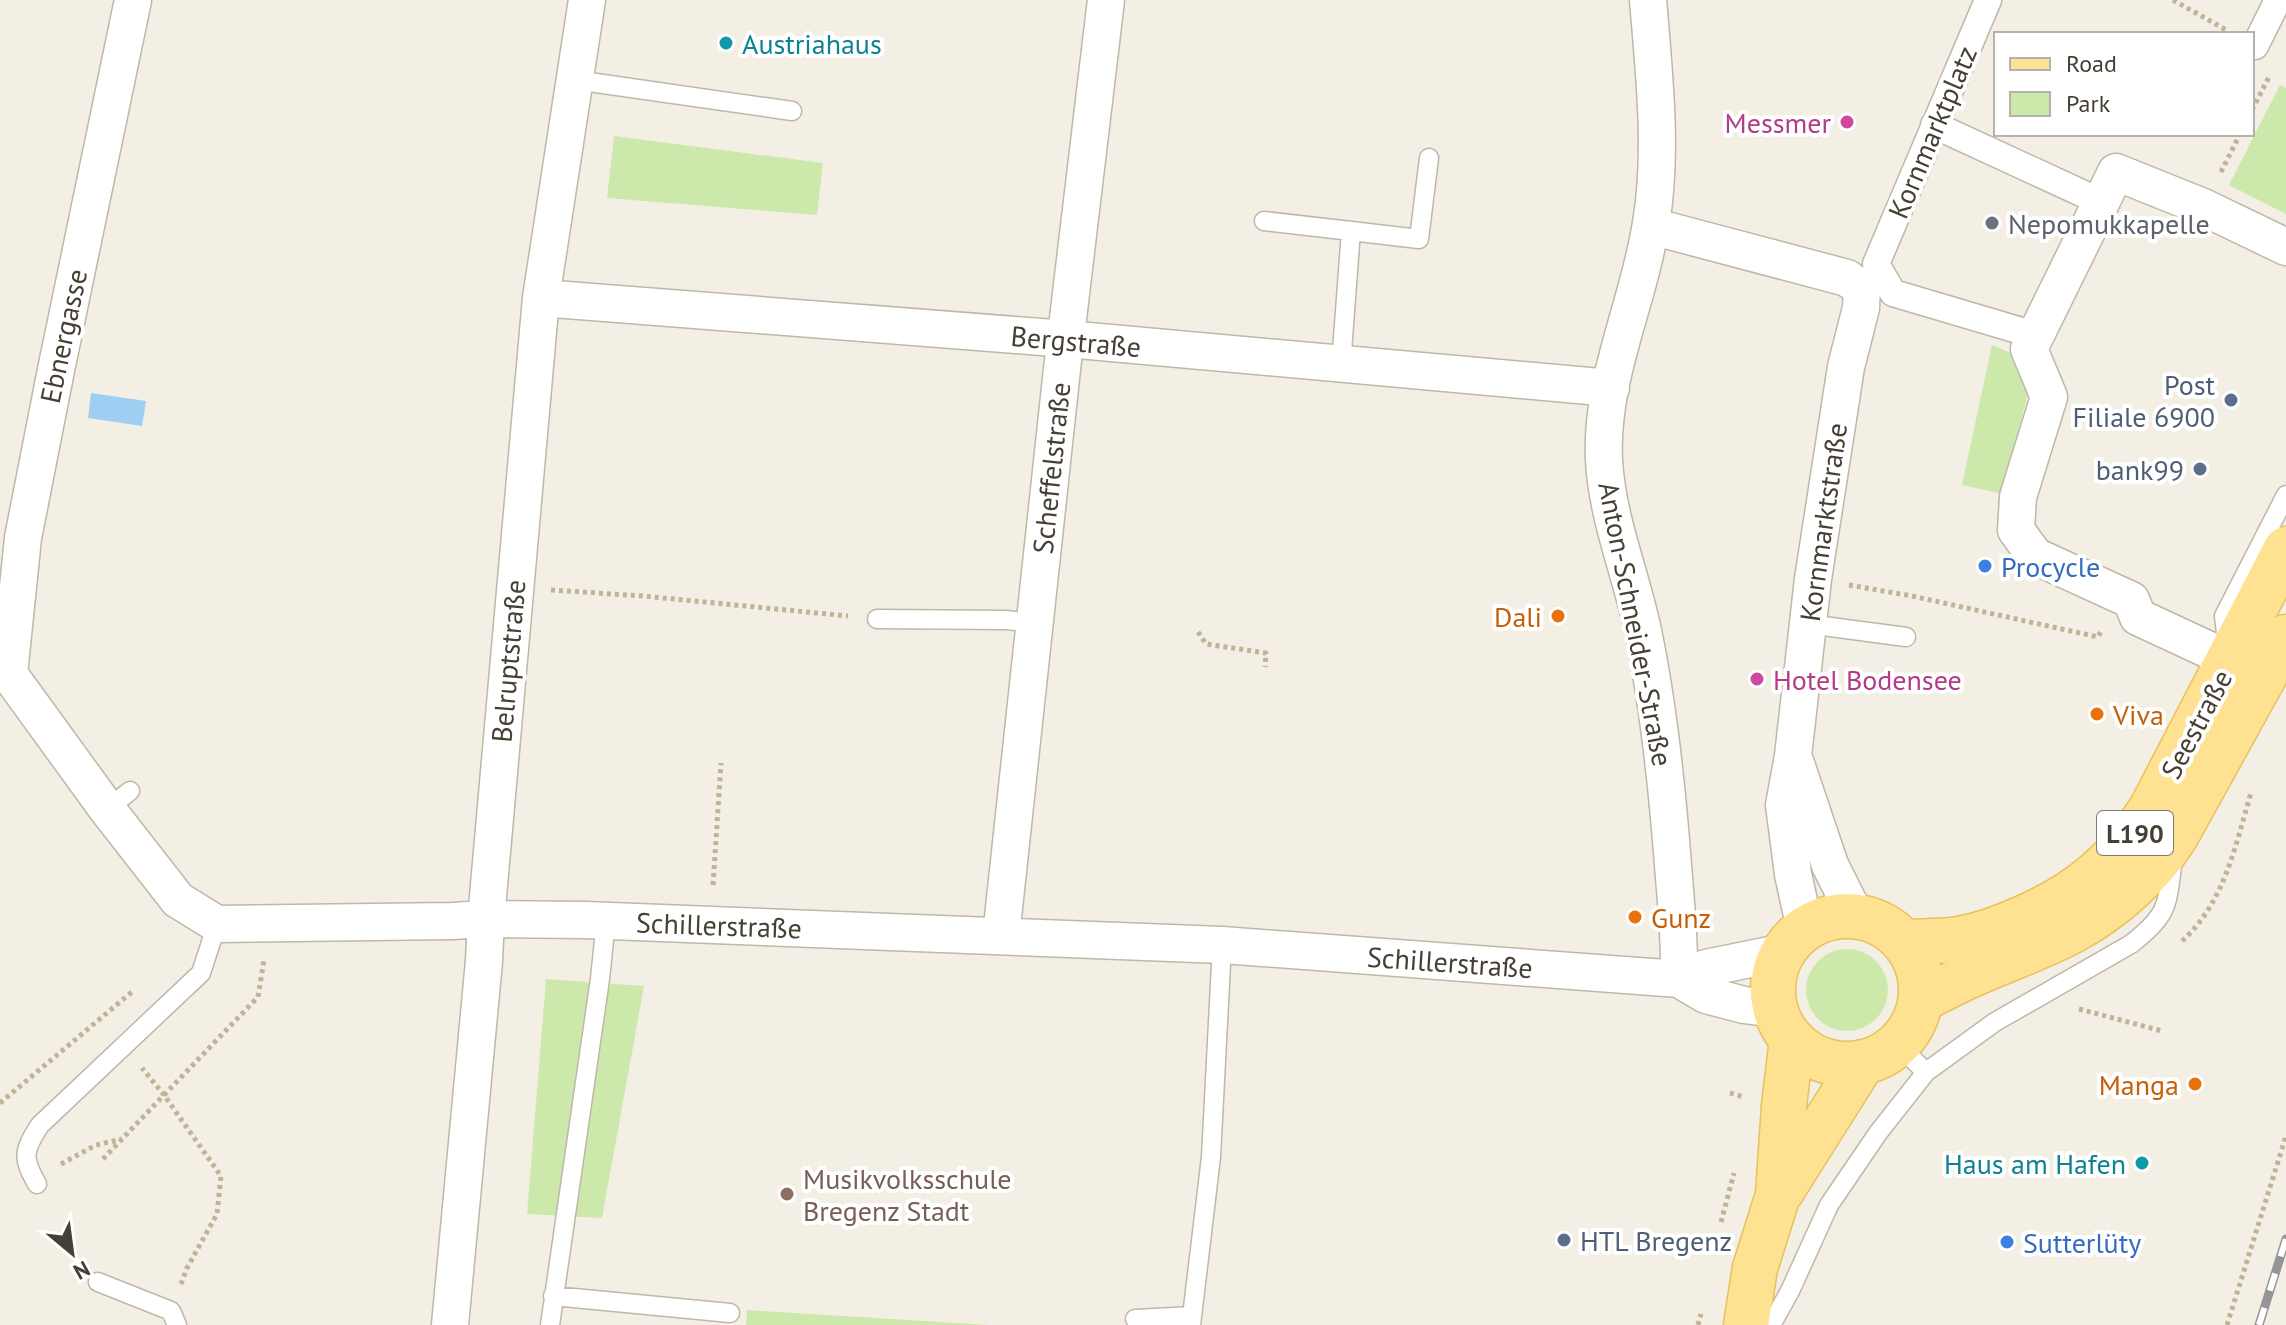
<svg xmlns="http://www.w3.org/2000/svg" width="2286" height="1325" font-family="'PT Sans',sans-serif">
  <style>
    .green { fill: #cce9ab }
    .water { fill: #9ecef2 }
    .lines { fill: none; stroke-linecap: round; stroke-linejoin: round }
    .service-casing { stroke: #bfb7a7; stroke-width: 21 }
    .pedestrian-casing { stroke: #bfb7a7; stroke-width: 29 }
    .minor-casing { stroke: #bfb7a7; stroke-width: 39 }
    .primary-casing { stroke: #e7c15e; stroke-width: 47 }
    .path { stroke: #c1b398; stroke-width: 5; stroke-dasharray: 4 4; stroke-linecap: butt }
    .service { stroke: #fff; stroke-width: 18 }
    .pedestrian { stroke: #fff; stroke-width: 26 }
    .minor { stroke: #fff; stroke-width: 36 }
    .primary { stroke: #ffe291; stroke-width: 44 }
    .rail-casing { stroke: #959595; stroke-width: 9 }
    .rail { stroke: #fff; stroke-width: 6; stroke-dasharray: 18; stroke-linecap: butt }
    .culture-dot { fill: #0f9aa8; stroke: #fff; stroke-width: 3 }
    .hotel-dot { fill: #d1479c; stroke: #fff; stroke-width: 3 }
    .worship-dot { fill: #6b7280; stroke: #fff; stroke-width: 3 }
    .service-dot { fill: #5c6f8a; stroke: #fff; stroke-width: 3 }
    .shop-dot { fill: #3f7fe0; stroke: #fff; stroke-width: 3 }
    .food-dot { fill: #e8710a; stroke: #fff; stroke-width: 3 }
    .education-dot { fill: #8d6e63; stroke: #fff; stroke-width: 3 }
    .labels { text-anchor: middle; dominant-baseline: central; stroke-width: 8; stroke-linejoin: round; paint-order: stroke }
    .shield { fill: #fff; stroke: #7d7971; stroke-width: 2 }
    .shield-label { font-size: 26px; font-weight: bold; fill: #453f34 }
    .culture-label { font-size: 28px; fill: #0d838f; stroke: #fff; text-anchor: start }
    .hotel-label { font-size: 28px; fill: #b23c85; stroke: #fff; text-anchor: end }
    .street-label { font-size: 28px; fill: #453f34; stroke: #fff }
    .worship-label { font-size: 28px; fill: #5b616d; stroke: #fff; text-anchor: start }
    .service-label { font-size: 28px; fill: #4e5e75; stroke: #fff; text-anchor: end }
    .shop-label { font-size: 28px; fill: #366cbe; stroke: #fff; text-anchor: start }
    .food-label { font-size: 28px; fill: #c56008; stroke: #fff; text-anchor: end }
    .education-label { font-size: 28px; fill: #785e54; stroke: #fff; text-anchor: start }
  </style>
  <rect width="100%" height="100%" fill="#f3efe5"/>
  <path class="green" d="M2280 85 2286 88V214L2229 185Z
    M614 136 823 163 817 215 607 198Z
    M1992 345 2013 354 2025 373 2028 393 2003 494 1962 485Z
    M1806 990a41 41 0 1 1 82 0a41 41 0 1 1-82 0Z
    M546 979 644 986 602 1218 527 1214Z
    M747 1310 988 1325H989H746Z"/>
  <path class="water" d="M91 393 146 401 142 426 88 418Z"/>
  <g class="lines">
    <g class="service-casing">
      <path id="service" d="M575 80 792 111
        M1264 221 1351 231
        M1341 365 1351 231 1419 239 1429 158
        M877 619 1006 620 1035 623
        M1808 624 1906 637
        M2227 641 2224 616 2286 495
        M107 809 130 791
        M1897 1044 1926 1072
        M37 1184C22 1158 23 1151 40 1125L201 973 217 924
        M98 1282 171 1311 177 1325
        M553 1296 730 1313
        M1135 1319 1192 1316
        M550 1325 600 979 606 921
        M1191 1325 1211 1157 1222 945
        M1771 1325 1790 1291 1829 1205 1878 1133 1926 1072 1995 1022 2131 944C2170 914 2167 904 2173 858"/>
    </g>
    <g class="pedestrian-casing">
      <path id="pedestrian" d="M2255 46 2278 0
        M1934 125 2101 202
        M1876 264 1988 0
        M1876 264 1893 293 2035 335"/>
    </g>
    <g class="minor-casing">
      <path id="minor" d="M133 0 56 370 23 538 9 674 107 809 178 900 217 924 452 921 486 919 585 920 1222 945 1679 979 1706 995 1744 1005 1775 1009
        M1648 0C1654 71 1663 154 1651 223 1639 303 1600 378 1604 460 1607 518 1631 574 1643 631 1659 708 1667 786 1673 865 1676 903 1680 941 1679 979
        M1651 226 1847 278 1862 289 1861 308 1846 367 1813 579 1793 756 1784 805 1793 874 1805 929
        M541 298 1067 339 1611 388
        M2252 670 2138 617 2131 600 2035 556 2016 530 2018 497 2049 397 2029 349 2116 172 2203 207 2286 247
        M1795 761 1830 865 1856 917
        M1001 936 1062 369 1106 0
        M1679 979 1706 968 1784 952
        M450 1325 484 961 486 919 541 298 587 0"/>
    </g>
    <g class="primary-casing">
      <path id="primary" d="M1773 990a74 74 0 1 1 148 0a74 74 0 1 1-148 0Z
        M1904 942C1922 941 1941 942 1959 939 1981 935 2003 927 2023 918 2081 893 2117 861 2151 809L2286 549
        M1921 1000C1939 991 1957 981 1976 973 2008 959 2042 947 2072 931 2113 909 2152 874 2176 836L2286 637
        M1781 1192 1863 1062
        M1746 1325 1755 1268 1778 1195 1784 1106 1792 1039"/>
    </g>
    <path class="path" d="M2173 0 2228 31
      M2252 110 2269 77
      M2221 172 2240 134
      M1849 585 1912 596 2098 637 2101 631
      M551 590 643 596 848 616
      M1198 632 1206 644 1266 653 1265 667
      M713 885 721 763
      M2182 941C2225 902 2235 846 2251 793
      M2079 1009 2162 1031
      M1730 1093 1744 1097
      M0 1103 133 991
      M103 1159 164 1095 142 1068
      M61 1164 96 1145 122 1139
      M1721 1222 1734 1173
      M181 1284 187 1268 217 1214 221 1176 164 1095 258 997 264 960
      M1698 1325 1701 1314
      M2227 1325 2286 1136"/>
    <use href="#service" class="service"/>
    <use href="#pedestrian" class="pedestrian"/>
    <use href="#minor" class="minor"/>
    <use href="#primary" class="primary"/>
    <g class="rail-casing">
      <path id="rail" d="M2259 1325 2286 1239"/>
    </g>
    <use href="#rail" class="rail"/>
  </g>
  <g class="culture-dot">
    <circle cx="726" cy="43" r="8"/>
    <circle cx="2142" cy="1163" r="8"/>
  </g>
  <g class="hotel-dot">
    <circle cx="1847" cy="122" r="8"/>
    <circle cx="1757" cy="679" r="8"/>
  </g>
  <circle class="worship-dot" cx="1992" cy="223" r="8"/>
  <g class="service-dot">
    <circle cx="2231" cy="400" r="8"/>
    <circle cx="2200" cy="469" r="8"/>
    <circle cx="1564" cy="1240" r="8"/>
  </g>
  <g class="shop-dot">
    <circle cx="1985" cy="566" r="8"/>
    <circle cx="2007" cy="1242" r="8"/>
  </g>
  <g class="food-dot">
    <circle cx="1558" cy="616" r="8"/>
    <circle cx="2097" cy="714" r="8"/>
    <circle cx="1635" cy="917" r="8"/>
    <circle cx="2195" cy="1084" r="8"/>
  </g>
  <circle class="education-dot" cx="787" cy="1194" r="8"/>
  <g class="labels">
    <rect class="shield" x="2097" y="811" width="76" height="44" rx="6"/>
    <g class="shield-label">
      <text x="2135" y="833">L190</text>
    </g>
    <g class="culture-label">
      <text x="742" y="43">Austriahaus</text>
      <text x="2126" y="1163" text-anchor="end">Haus am Hafen</text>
    </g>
    <g class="hotel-label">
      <text x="1831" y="122">Messmer</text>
      <text x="1773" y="679" text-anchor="start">Hotel Bodensee</text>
    </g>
    <g class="street-label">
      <text transform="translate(1932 132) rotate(-67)">Kornmarktplatz</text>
      <text transform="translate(63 336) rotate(-78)">Ebnergasse</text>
      <text transform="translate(1076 341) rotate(5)">Bergstraße</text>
      <text transform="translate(1051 468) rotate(-84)">Scheffelstraße</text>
      <text transform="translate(1823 522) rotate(-82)">Kornmarktstraße</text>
      <text transform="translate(1636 624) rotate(79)">Anton-Schneider-Straße</text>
      <text transform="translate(508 661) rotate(-85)">Belruptstraße</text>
      <text transform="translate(2196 724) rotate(-62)">Seestraße</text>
      <text transform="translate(719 925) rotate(2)">Schillerstraße</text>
      <text transform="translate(1450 962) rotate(4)">Schillerstraße</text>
    </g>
    <g class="worship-label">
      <text x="2008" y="223">Nepomukkapelle</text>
    </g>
    <g class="service-label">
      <text x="2215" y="384">Post<tspan x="2215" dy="32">Filiale 6900</tspan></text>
      <text x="2184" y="469">bank99</text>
      <text x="1580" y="1240" text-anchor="start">HTL Bregenz</text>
    </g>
    <g class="shop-label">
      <text x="2001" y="566">Procycle</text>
      <text x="2023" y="1242">Sutterlüty</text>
    </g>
    <g class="food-label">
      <text x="1542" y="616">Dali</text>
      <text x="2113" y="714" text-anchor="start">Viva</text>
      <text x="1651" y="917" text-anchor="start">Gunz</text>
      <text x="2179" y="1084">Manga</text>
    </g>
    <g class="education-label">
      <text x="803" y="1178">Musikvolksschule<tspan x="803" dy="32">Bregenz Stadt</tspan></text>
    </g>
  </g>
  <rect x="1994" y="32" width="260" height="104" fill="#ffffff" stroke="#b5b2ae" stroke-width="2"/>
  <rect x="2010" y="58" width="40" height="12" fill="#ffe291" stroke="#b5b2ae" stroke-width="2"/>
  <text x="2066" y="72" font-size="24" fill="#453f34">Road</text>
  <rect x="2010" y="92" width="40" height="24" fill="#cce9ab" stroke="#b5b2ae" stroke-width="2"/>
  <text x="2066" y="112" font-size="24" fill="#453f34">Park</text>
  <g transform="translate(72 1253) rotate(151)" stroke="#ffffff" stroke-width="6" paint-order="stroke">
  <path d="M0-6L14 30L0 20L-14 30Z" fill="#453f34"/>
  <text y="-12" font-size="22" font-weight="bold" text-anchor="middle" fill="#453f34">N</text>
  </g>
</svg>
